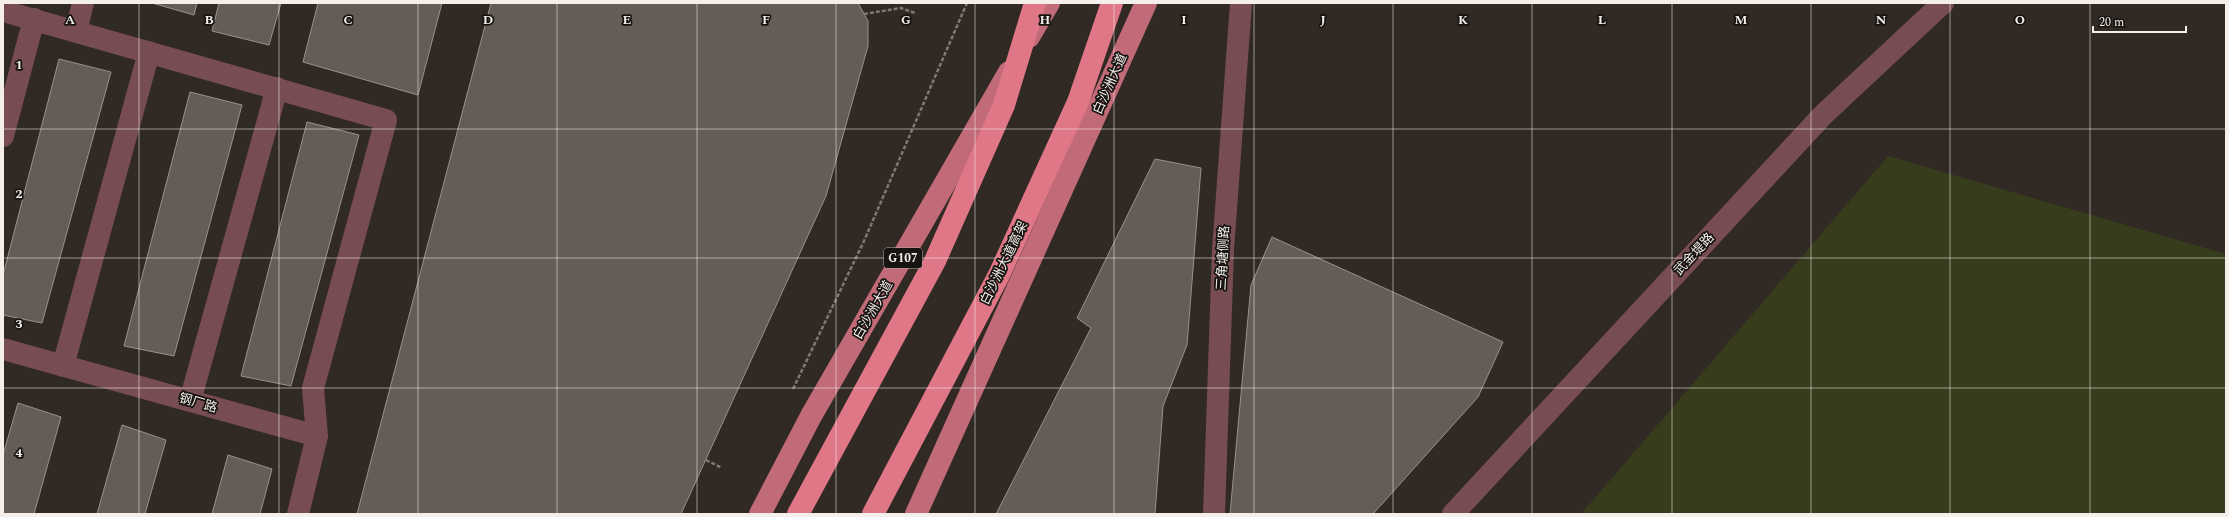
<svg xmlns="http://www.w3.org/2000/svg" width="2229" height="517" font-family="Spectral,'Noto Sans SC',serif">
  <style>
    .green { fill: #363c1c }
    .building { fill: #635d55; stroke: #99928a }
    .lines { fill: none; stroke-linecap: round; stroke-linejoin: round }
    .path { stroke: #7e7873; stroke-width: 2.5; stroke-dasharray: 4 2; stroke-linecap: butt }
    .minor { stroke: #784d52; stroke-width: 22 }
    .major { stroke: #c26b78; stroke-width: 22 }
    .highway { stroke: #e07787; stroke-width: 22 }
    .highway-bridge { stroke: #e07787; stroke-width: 22 }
    .grid { fill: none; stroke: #f4efeb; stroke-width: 1; stroke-opacity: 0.55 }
    .labels { text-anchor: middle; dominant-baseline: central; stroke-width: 3.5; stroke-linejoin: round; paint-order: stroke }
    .shield { fill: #161310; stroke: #b1ada9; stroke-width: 1 }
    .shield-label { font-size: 12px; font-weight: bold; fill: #f4efeb }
    .street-label { font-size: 13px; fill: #f4efeb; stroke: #161310 }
    .grid-label { font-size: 13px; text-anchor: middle; font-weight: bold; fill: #f4efeb; stroke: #161310; stroke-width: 3.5; stroke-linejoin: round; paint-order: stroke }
  </style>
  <rect width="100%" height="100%" fill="#312924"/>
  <path class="green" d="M1888 156 2226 254V514H1581Z"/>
  <path class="building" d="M152 3H197L194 15Z
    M219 3H281L269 45 212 31Z
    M318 3H442L418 95 303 62Z
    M491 3H858L868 21V46L826 196 681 514H357Z
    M59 59 111 72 42 323 3 315V275Z
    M190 92 242 105 174 356 124 346Z
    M307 122 359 135 291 386 241 376Z
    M1155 159 1201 168 1187 345 1163 406 1155 514H996L1091 328 1077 318Z
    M1272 237 1503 342 1478 397 1373 514H1230L1251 285Z
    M18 403 61 417 34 514H3V455Z
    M122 425 166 440 145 514H97Z
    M228 455 272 469 260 514H212Z"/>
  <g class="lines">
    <path class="path" d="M864 14 901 8 915 13
      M793 389 864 241 967 3
      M706 460 722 468"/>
    <path class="minor" d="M3 11 386 120 313 388 317 436
      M76 31 83 3
      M3 136 34 19
      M3 349 317 436 298 514
      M63 366 149 52
      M190 401 277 88
      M1214 514 1223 250 1241 3
      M1453 514 1823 115 1943 3"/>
    <path class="major" d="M1029 37 1049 3
      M760 514 811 416 1009 72
      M916 514 1146 3"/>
    <path class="highway" d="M873 514 999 275 1078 102 1112 3"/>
    <path class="highway-bridge" d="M798 514 935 261 1004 105 1035 3"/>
  </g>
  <path class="grid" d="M139 3V514M279 3V514M418 3V514M557 3V514M697 3V514M836 3V514M975 3V514M1114 3V514M1254 3V514M1393 3V514M1532 3V514M1672 3V514M1811 3V514M1950 3V514M2090 3V514M3 129H2226M3 258H2226M3 388H2226"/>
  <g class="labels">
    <rect class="shield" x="884" y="248" width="38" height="20" rx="3"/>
    <g class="shield-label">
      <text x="903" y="258">G107</text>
    </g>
    <g class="street-label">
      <text transform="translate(1110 84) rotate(-66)">白沙洲大道</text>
      <text transform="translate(1694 254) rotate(-47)">武金堤路</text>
      <text transform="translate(1223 258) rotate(-87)">三角塘侧路</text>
      <text transform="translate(1004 263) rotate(-64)">白沙洲大道高架</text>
      <text transform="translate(873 310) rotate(-60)">白沙洲大道</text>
      <text transform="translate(198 403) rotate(16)">钢厂路</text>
    </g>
  </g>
  <g class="grid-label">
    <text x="70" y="24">A</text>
    <text x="209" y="24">B</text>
    <text x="348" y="24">C</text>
    <text x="488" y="24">D</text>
    <text x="627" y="24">E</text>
    <text x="766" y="24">F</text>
    <text x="906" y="24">G</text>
    <text x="1045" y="24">H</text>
    <text x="1184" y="24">I</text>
    <text x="1323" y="24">J</text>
    <text x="1463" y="24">K</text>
    <text x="1602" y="24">L</text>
    <text x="1741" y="24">M</text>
    <text x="1881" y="24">N</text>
    <text x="2020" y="24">O</text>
    <text x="19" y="69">1</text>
    <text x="19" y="198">2</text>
    <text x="19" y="328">3</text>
    <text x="19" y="457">4</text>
  </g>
  <rect width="2229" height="517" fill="none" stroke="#f4efeb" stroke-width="8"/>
  <path d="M2093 26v6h93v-6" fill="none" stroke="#f4efeb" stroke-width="2"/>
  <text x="2099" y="26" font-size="12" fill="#f4efeb" stroke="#161310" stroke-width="3" paint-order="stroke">20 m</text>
</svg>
